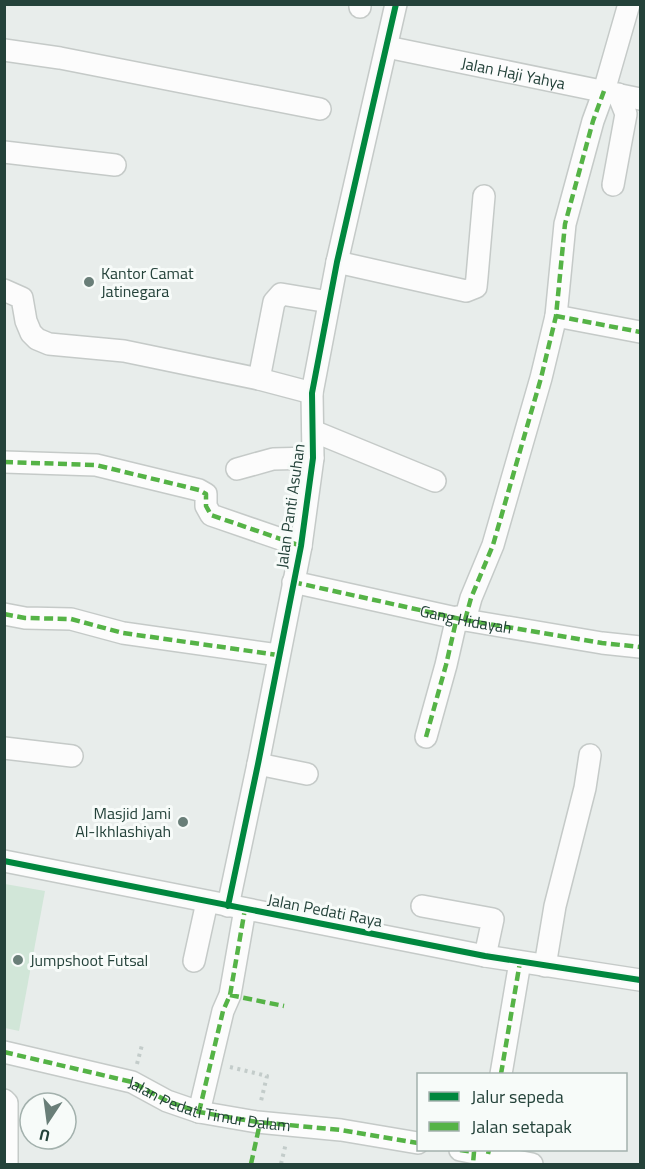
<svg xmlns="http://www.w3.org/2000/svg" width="645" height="1169" font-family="'Titillium Web',sans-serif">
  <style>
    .green { fill: #d1e6d8 }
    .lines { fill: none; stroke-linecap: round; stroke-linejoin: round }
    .minor-casing { stroke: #c5cac8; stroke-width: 24 }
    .path { stroke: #c3ccca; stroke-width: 4; stroke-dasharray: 3 4.5; stroke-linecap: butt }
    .minor { stroke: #fcfcfc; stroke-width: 21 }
    .quiet { stroke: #55b346; stroke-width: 4.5; stroke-dasharray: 9 4.5; stroke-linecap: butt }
    .cycleway-casing { stroke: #f7fbf9; stroke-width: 10 }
    .cycleway { stroke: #00873e; stroke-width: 6 }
    .poi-dot { fill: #697e78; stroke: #f7fbf9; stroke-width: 2 }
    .labels { text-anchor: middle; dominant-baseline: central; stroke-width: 6; stroke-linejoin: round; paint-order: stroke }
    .street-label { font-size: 16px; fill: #24423a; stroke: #f7fbf9 }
    .poi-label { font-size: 16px; fill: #24423a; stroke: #f7fbf9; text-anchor: start }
  </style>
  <rect width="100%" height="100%" fill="#e8edeb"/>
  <path class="green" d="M5 884 45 891 19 1031 5 1028Z"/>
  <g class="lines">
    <g class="minor-casing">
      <g id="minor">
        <path d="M360 7V4"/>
        <path id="s1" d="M387 47 640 99"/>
        <path d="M4 50 60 58 320 109"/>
        <path d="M4 152 115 165"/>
        <path d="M613 185 626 114 618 94"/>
        <path d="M337 262 466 291 476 287 477 277 484 196"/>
        <path d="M4 290 22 298 26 321 31 333 37 339 49 344 124 351 259 379 312 393"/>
        <path d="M556 316 640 332"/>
        <path d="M259 379 274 302 281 294 329 302"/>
        <path d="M313 431 435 481"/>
        <path d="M4 462 96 465 199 490 206 494V506L211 515 301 546"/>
        <path d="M237 469 273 459 313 458"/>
        <path id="s2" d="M293 582 465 620 602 643 640 647"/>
        <path d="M4 614 25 618 71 619 123 633 278 655"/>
        <path d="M465 620 471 598 493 545 541 378 556 316 565 224 593 121 604 91 629 4"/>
        <path d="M426 737 446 665 457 617"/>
        <path d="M4 748 72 756"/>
        <path d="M258 764 307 774"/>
        <path d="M4 861 485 956 640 980"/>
        <path d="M228 906 258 764 301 546 313 458 312 393 337 262 396 4"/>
        <path d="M422 906 493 919 485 956"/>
        <path d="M194 961 207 902"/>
        <path d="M545 966 555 906 585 788 590 755"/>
        <path id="s3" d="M4 1052 132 1082 167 1101 199 1112 257 1122 341 1130 418 1143"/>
        <path d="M501 1074 520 962"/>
        <path d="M4 1100 7 1103V1164"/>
        <path d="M199 1112 223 1011 230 995 245 909"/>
        <path d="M460 1150 532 1164"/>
      </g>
    </g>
    <path class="path" d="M137 1064 142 1045
      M230 1067 267 1076 261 1101
      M281 1164 286 1143"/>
    <use href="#minor" class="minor"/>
    <path class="quiet" d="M556 316 640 332
      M4 462 96 465 199 490 206 494V506L211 515 301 546
      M293 582 465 620 602 643 640 647
      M4 614 25 618 71 619 123 633 278 655
      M465 620 471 598 493 545 541 378 556 316 565 224 593 121 604 91
      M426 737 446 665 457 617
      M230 995 284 1006
      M4 1052 132 1082 167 1101 199 1112 257 1122 341 1130 418 1143
      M501 1074 520 962
      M199 1112 223 1011 230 995 245 909
      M460 1150 474 1152 473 1164
      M488 1154 489 1150
      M251 1164 260 1123"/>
    <g class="cycleway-casing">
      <path id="cycleway" d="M4 861 485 956 640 980
        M228 906 258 764 301 546 313 458 312 393 337 262 396 4"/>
    </g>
    <use href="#cycleway" class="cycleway"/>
  </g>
  <g class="poi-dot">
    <circle cx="89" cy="282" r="6"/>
    <circle cx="183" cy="822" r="6"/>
    <circle cx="18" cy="960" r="6"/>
  </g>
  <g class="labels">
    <g class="street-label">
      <text stroke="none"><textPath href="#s1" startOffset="129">Jalan Haji Yahya</textPath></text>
      <text transform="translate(290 506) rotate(-82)">Jalan Panti Asuhan</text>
      <text stroke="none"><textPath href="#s2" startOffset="177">Gang Hidayah</textPath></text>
      <text transform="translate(325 910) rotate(11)">Jalan Pedati Raya</text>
      <text stroke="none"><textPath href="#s3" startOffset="213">Jalan Pedati Timur Dalam</textPath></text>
    </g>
    <g class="poi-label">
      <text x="101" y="273">Kantor Camat<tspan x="101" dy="18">Jatinegara</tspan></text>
      <text x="171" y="813" text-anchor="end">Masjid Jami<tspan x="171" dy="18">Al-Ikhlashiyah</tspan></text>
      <text x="30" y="960">Jumpshoot Futsal</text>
    </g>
  </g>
  <rect width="645" height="1169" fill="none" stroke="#24423a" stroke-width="12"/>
  <rect x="417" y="1073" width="210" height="78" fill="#f7fbf9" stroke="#a3b1ad" stroke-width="1.5"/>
  <rect x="429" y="1092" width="30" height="9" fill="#00873e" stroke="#a3b1ad" stroke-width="1.5"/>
  <text x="471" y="1103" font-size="18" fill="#24423a">Jalur sepeda</text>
  <rect x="429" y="1122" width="30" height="9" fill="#55b346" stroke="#a3b1ad" stroke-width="1.5"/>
  <text x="471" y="1133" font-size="18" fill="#24423a">Jalan setapak</text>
  <g transform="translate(48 1121) rotate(193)"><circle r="28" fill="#f7fbf9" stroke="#a3b1ad" stroke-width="1.5"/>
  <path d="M0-4.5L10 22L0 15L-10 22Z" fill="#697e78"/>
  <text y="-9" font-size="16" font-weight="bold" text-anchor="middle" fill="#24423a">U</text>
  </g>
</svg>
